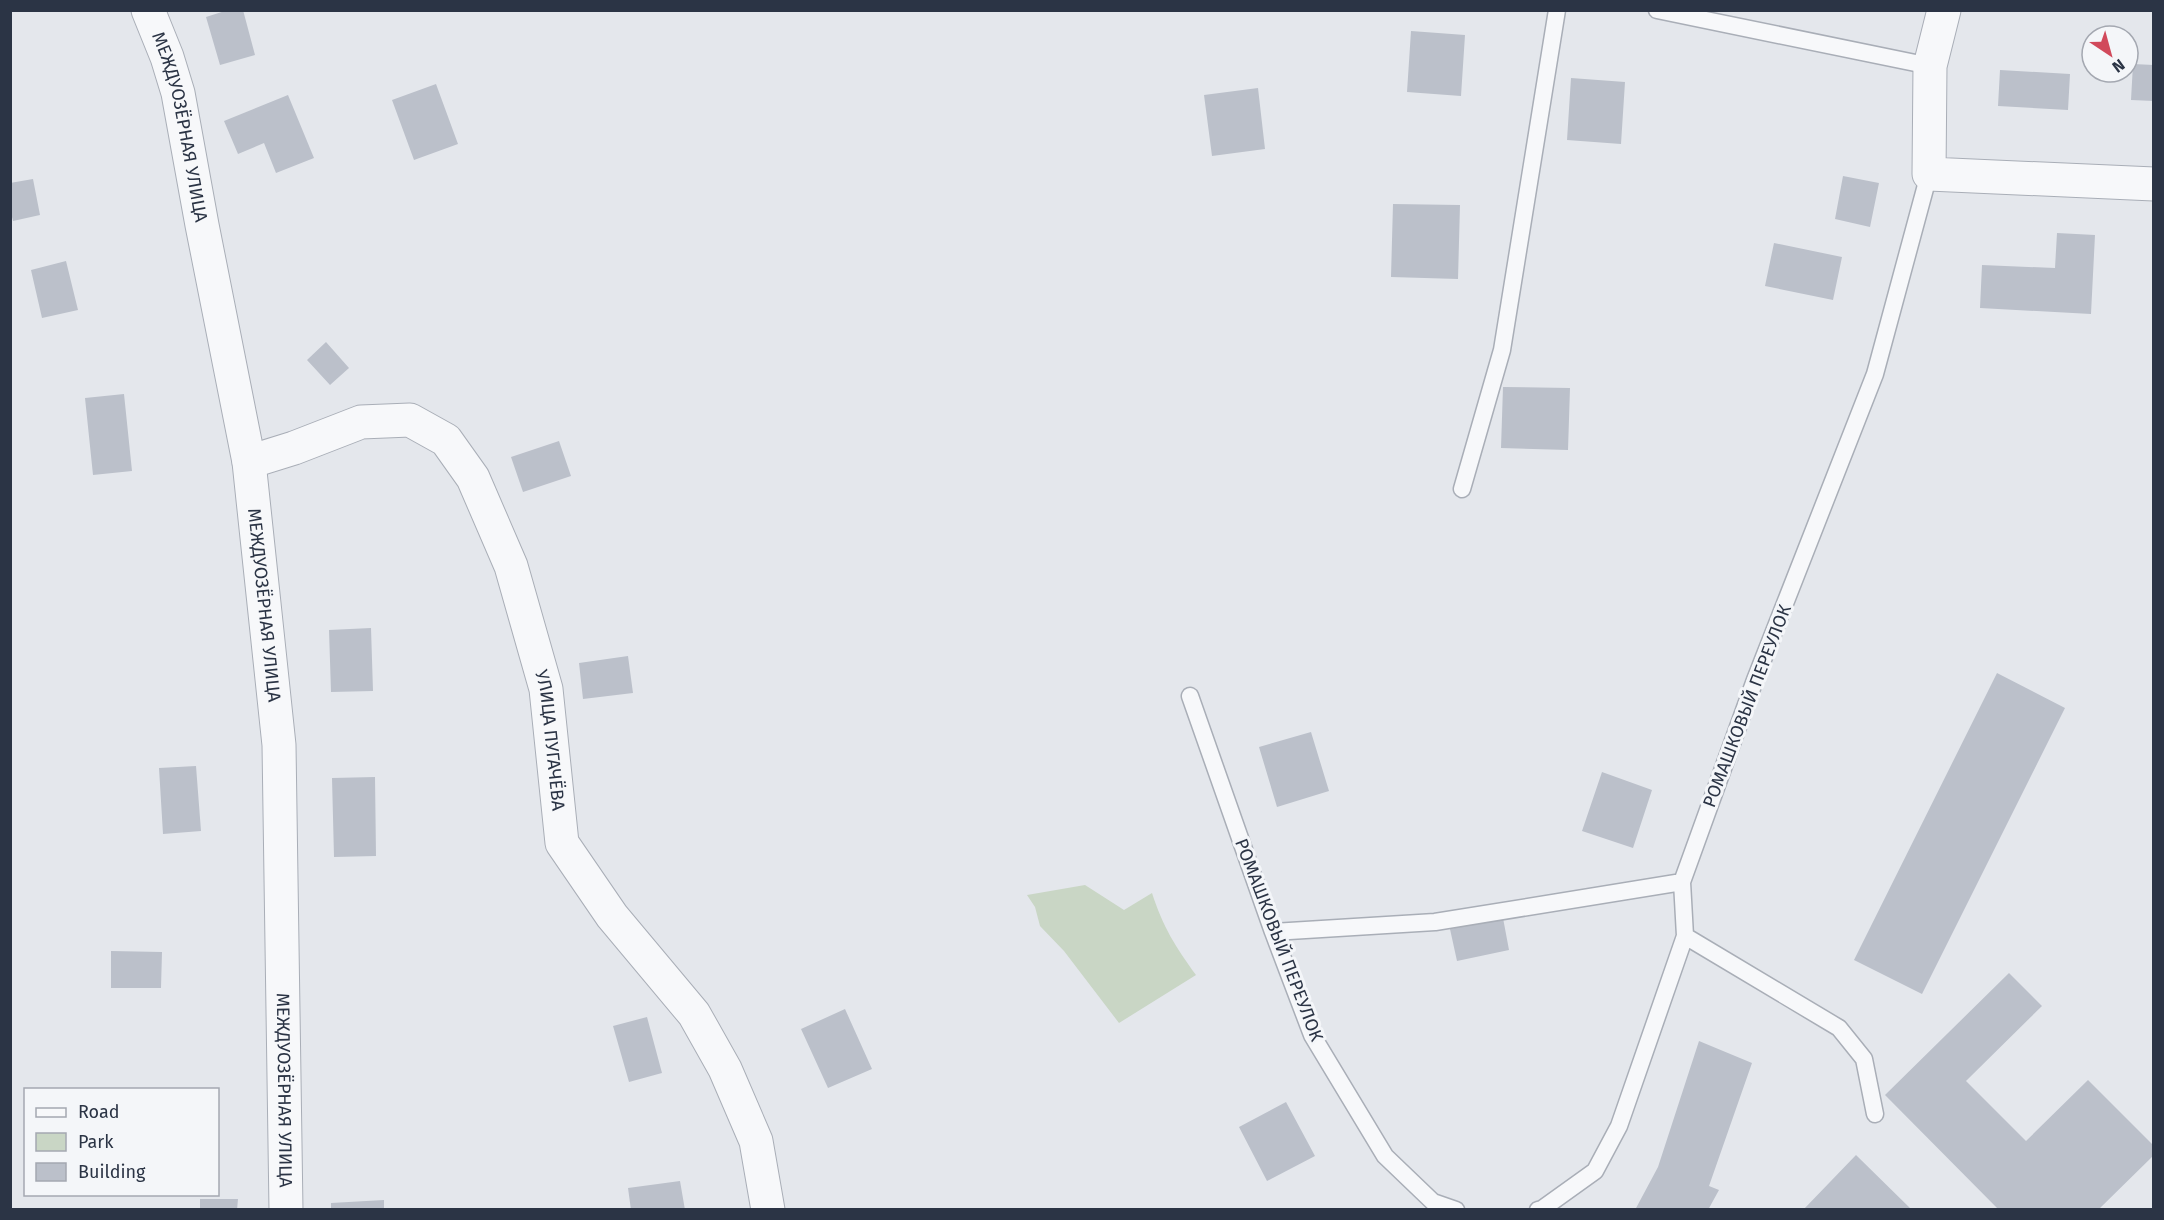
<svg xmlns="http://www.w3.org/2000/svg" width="2164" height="1220" font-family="'Fira Sans',sans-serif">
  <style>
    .green { fill: #c9d6c5 }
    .building { fill: #bbc0ca }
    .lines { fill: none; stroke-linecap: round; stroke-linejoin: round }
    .service-casing { stroke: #a9aeb7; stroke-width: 19 }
    .minor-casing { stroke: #a9aeb7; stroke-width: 35 }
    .service { stroke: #f7f8fa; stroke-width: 16 }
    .minor { stroke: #f7f8fa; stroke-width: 33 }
    .labels { text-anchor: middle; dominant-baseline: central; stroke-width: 6; stroke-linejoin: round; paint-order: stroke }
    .street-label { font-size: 18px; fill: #2b3445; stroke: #f4f6f9 }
  </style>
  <rect width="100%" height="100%" fill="#e4e7ec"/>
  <path class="green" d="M1085 885 1124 910 1152 893C1163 927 1175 946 1196 975L1119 1023 1064 951 1040 926 1035 907 1027 895Z"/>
  <path class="building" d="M228 10H243L255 55 220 65 206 17Z
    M1411 31 1465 35 1461 96 1407 92Z
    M2133 64 2154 65V101L2131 100Z
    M2000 70 2070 74 2068 110 1998 106Z
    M1571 78 1625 82 1621 144 1567 140Z
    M436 84 458 144 414 160 392 100Z
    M1258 88 1265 149 1212 156 1204 95Z
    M288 95 314 158 276 173 264 143 238 154 224 121Z
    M1843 176 1879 183 1870 227 1835 219Z
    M33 179 40 215 13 221 10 209V183Z
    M1393 204 1460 205 1458 279 1391 277Z
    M2057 233 2095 235 2091 314 1980 308 1982 265 2055 268Z
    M1774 243 1842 257 1833 300 1765 286Z
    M66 261 78 310 42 318 31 270Z
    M326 342 349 368 330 385 307 360Z
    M1503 387 1570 388 1568 450 1501 448Z
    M124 394 132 471 93 475 85 398Z
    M559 441 571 476 523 492 511 457Z
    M371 628 373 691 331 692 329 630Z
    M628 656 633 693 583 699 579 663Z
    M1997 673 2065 708 1922 994 1854 960Z
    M1311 732 1329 791 1277 807 1259 747Z
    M196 766 201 831 163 834 159 768Z
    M1602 772 1652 790 1633 848 1582 831Z
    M375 777 376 856 334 857 332 778Z
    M1503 918 1509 950 1457 961 1450 929Z
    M111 951 162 952 161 988H111Z
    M2009 973 2042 1006 1966 1081 2026 1141 2088 1080 2154 1146V1155L2098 1210H1999L1885 1095Z
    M845 1009 872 1069 828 1088 801 1029Z
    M647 1017 662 1073 629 1082 613 1026Z
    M1699 1041 1752 1063 1709 1186 1719 1190 1708 1210H1635L1658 1167Z
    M1286 1102 1315 1156 1267 1181 1239 1127Z
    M1856 1155 1912 1210H1803Z
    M680 1181 685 1210H631L628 1188Z
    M200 1199H238L237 1210H200Z
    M384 1200V1210H331V1203Z"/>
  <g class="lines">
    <g class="service-casing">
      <path id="service" d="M1657 10 1930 66
        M1462 489 1502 350 1557 10
        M1190 696 1273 932 1312 1035 1385 1156 1433 1202 1456 1210
        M1273 932 1435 922 1682 882
        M1685 936 1839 1028 1864 1059 1875 1114
        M1538 1210 1542 1209 1595 1171 1619 1126 1685 936 1682 882 1755 680 1875 374 1929 174"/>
    </g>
    <g class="minor-casing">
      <g id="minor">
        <path id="s1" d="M148 10 167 57 178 93 202 225 249 462 279 745 286 1210"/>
        <path d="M1944 10 1930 66 1929 174 2154 184"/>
        <path id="s2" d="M249 462 294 448 361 422 410 420 446 440 473 478 511 566 546 689 562 843 612 916 694 1014 725 1069 756 1141 768 1210"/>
      </g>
    </g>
    <use href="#service" class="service"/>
    <use href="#minor" class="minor"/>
  </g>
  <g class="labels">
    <g class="street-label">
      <text stroke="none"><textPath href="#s1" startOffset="122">МЕЖДУОЗЁРНАЯ УЛИЦА</textPath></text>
      <text stroke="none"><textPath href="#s1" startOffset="608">МЕЖДУОЗЁРНАЯ УЛИЦА</textPath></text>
      <text transform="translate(1747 706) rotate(-69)">РОМАШКОВЫЙ ПЕРЕУЛОК</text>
      <text stroke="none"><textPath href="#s2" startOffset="531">УЛИЦА ПУГАЧЁВА</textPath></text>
      <text transform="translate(1279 940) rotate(69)">РОМАШКОВЫЙ ПЕРЕУЛОК</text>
      <text stroke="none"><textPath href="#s1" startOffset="1094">МЕЖДУОЗЁРНАЯ УЛИЦА</textPath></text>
    </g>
  </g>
  <rect width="2164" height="1220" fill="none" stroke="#2b3445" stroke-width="24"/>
  <rect x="24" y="1088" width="195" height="108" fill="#f4f6f9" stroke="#a4a8b1" stroke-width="1.5"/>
  <rect x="36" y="1108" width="30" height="9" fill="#f7f8fa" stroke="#a4a8b1" stroke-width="1.5"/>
  <text x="78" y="1118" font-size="18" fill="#2b3445">Road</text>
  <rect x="36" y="1133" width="30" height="18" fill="#c9d6c5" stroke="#a4a8b1" stroke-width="1.5"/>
  <text x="78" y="1148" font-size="18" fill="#2b3445">Park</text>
  <rect x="36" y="1163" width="30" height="18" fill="#bbc0ca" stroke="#a4a8b1" stroke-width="1.5"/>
  <text x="78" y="1178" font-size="18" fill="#2b3445">Building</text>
  <g transform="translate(2110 54) rotate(144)"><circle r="28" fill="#f4f6f9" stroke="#a4a8b1" stroke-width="1.5"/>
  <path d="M0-4.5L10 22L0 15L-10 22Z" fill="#d1495b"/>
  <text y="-9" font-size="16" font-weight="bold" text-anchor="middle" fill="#2b3445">N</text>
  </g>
</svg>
